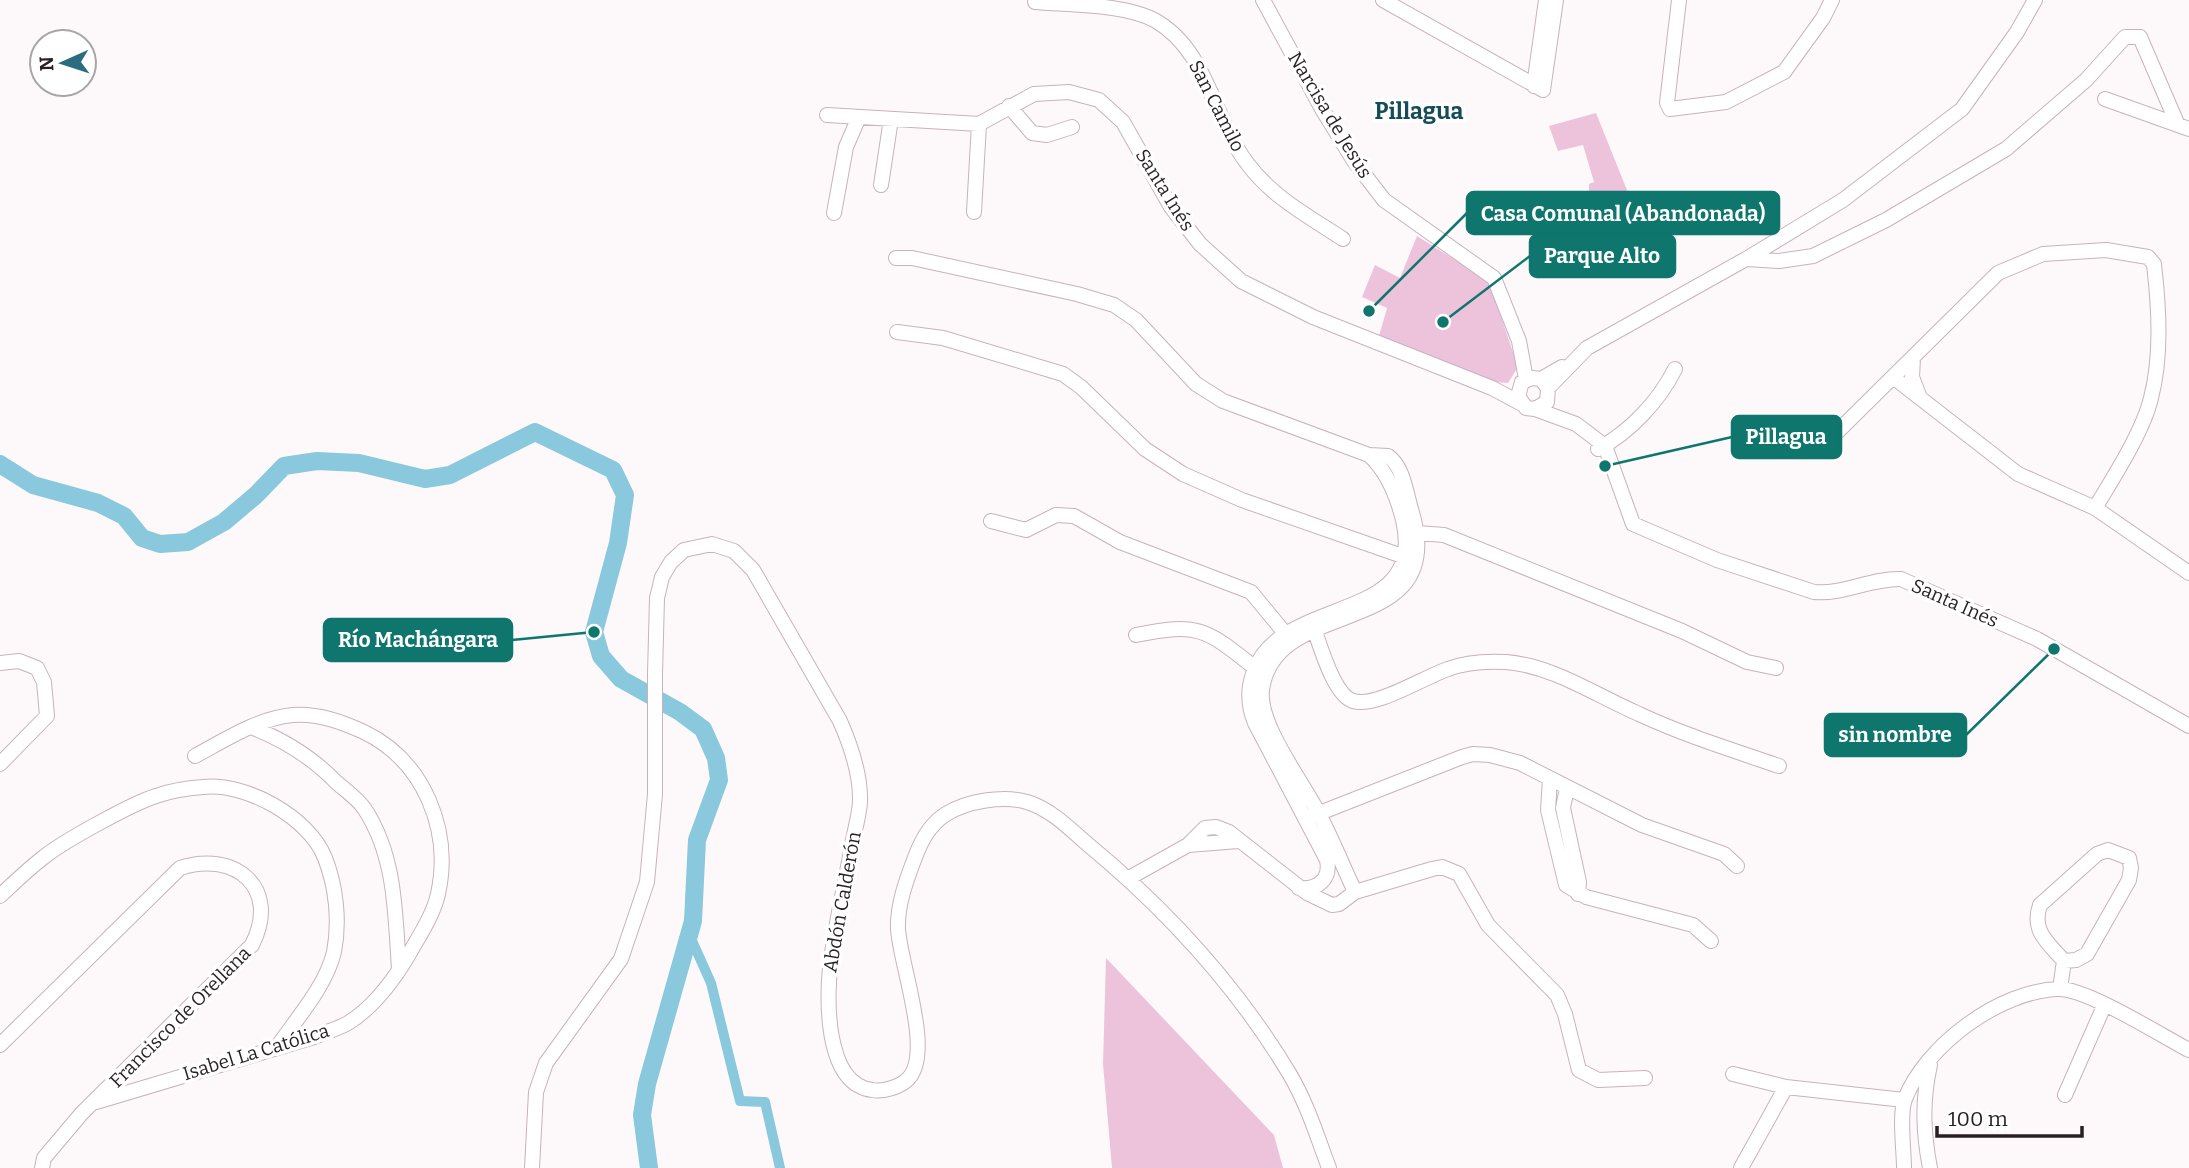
<svg xmlns="http://www.w3.org/2000/svg" width="2189" height="1168" font-family="Bitter,serif">
  <style>
    .green { fill: #edc3db }
    .lines { fill: none; stroke-linecap: round; stroke-linejoin: round }
    .canal { stroke: #89c8dd; stroke-width: 10 }
    .river { stroke: #89c8dd; stroke-width: 18 }
    .minor-casing { stroke: #c7b2be; stroke-width: 16 }
    .minor { stroke: #fff; stroke-width: 14 }
    .labels { text-anchor: middle; dominant-baseline: central; stroke-width: 7; stroke-linejoin: round; paint-order: stroke }
    .street-label { font-size: 19px; fill: #271f24; stroke: #fff }
    .quarter-label { font-size: 23px; font-weight: bold; fill: #164c5a; stroke: #fff }
    .leader { fill: none; stroke: #0f766e; stroke-width: 2.5 }
    .callout-dot { fill: #0f766e; stroke: #fff; stroke-width: 2.5 }
    .callout { fill: #0f766e; stroke: #0f766e; stroke-width: 2.5 }
    .callout-label { font-size: 21px; text-anchor: middle; font-weight: bold; fill: #fff }
  </style>
  <rect width="100%" height="100%" fill="#fdf9fb"/>
  <path class="green" d="M1596 113 1627 190 1620 212 1623 224 1619 239 1624 245 1616 246 1598 259 1604 244 1599 233 1589 236V184L1594 182 1583 145 1558 151 1549 126Z
    M1417 236 1489 281 1518 367 1508 383 1493 382 1379 336 1387 308 1362 297 1375 265 1400 278Z
    M1106 958 1274 1135 1283 1168H1112L1103 1064Z"/>
  <g class="lines">
    <path class="canal" d="M689 934 711 983 740 1101 765 1102 780 1168"/>
    <path class="river" d="M0 464 33 485 98 503 124 516 142 538 160 544 188 542 224 522 256 495 284 466 317 461 359 463 425 479 450 475 535 432 613 470 625 495 618 543 594 632 601 656 621 679 680 712 703 729 716 758 719 780 697 840 693 921 647 1084 642 1115 649 1168"/>
    <g class="minor-casing">
      <path id="minor" d="M1263 0 1322 109 1354 161 1384 200 1494 278 1519 341 1526 379
        M1383 0 1543 90 1556 0
        M1679 0 1667 103 1670 109 1726 102 1784 72 1823 18 1832 0
        M1035 2C1070 5 1126 4 1156 21 1208 51 1213 119 1247 163 1272 197 1308 216 1343 239
        M1534 86 1546 0
        M2105 99 2189 129
        M1009 106 1032 133 1047 135 1072 127
        M827 115 979 124 1034 94 1069 92 1099 100 1123 122 1171 207 1200 244 1241 281 1313 317 1492 388 1522 404
        M881 185 891 119
        M974 212 979 124
        M834 213 846 147 859 117
        M896 258H912L1077 294 1114 305 1136 320 1196 384 1223 401 1369 455C1388 472 1397 496 1403 520 1428 626 1284 593 1254 671 1247 689 1248 706 1255 723L1327 860C1331 879 1318 890 1299 888
        M1746 259 1779 261 1813 256 1886 220 2006 149 2086 80 2125 37H2140L2177 123
        M897 332 943 338 1063 374 1081 387 1145 449 1183 474 1242 500 1405 557
        M1913 358 1912 377 1920 398
        M1893 377 2018 474 2095 508 2189 573
        M1541 379 1548 388 1547 402 1535 409 1526 408 1518 396 1522 382 1532 378 1541 379 1562 367
        M1548 388 1587 348 1746 259 1843 200 1962 109 2017 32 2035 0
        M1535 409 1576 424 1605 446 1633 524 1717 560 1814 592C1843 595 1871 578 1901 579L2037 639 2189 726
        M1823 446 1998 273 2043 254 2106 250 2148 257 2154 264C2159 308 2162 355 2151 398 2143 432 2113 478 2095 508
        M1598 449C1630 432 1659 401 1675 369
        M991 521 1026 530 1056 515 1074 516 1120 542 1251 592 1284 632
        M1418 533 1444 535 1682 631 1747 662 1776 668
        M1312 623C1319 641 1333 695 1353 701 1376 708 1424 677 1448 669 1466 662 1487 661 1506 662 1554 666 1595 695 1639 714 1684 735 1732 750 1779 766
        M1136 635C1199 622 1206 629 1255 668
        M0 663 19 661 37 668 44 682 47 716 0 764
        M251 727C284 740 311 756 336 782 345 790 357 798 364 808 396 856 395 913 399 969
        M1550 779 1548 810 1566 885 1586 897 1693 925 1711 941
        M1567 788 1563 808 1579 882 1578 894
        M1312 816 1462 757 1473 754 1490 755 1520 763 1642 825 1724 854 1737 866
        M1188 845 1238 841
        M2108 850 2129 858 2131 868 2129 880 2087 954 2076 960 2064 961C2048 943 2031 931 2040 905L2097 854Z
        M1129 878 1188 845 1205 828 1216 827 1229 832 1307 893 1332 905 1339 904 1355 892 1432 869 1442 867 1459 874 1488 925 1557 995 1565 1014 1579 1070 1598 1080 1645 1078
        M1355 892C1343 866 1332 839 1319 814 1303 782 1258 725 1262 690 1275 592 1453 643 1411 509 1406 492 1403 466 1388 456L1369 455
        M0 896C14 883 28 869 44 857 62 842 133 803 156 796 170 791 188 788 203 787 245 782 309 817 325 858 336 886 340 921 334 952 326 986 297 1018 277 1047
        M2060 989 2064 961
        M0 1045 180 868C235 850 281 888 252 945L82 1113 44 1158 42 1168
        M1930 1065C1922 1101 1923 1132 1930 1168
        M1733 1074 1786 1087 1904 1100
        M2065 1095 2104 1006
        M96 1102 314 1037C325 1032 338 1029 348 1023 374 1007 393 981 408 956 419 936 433 916 438 894 452 830 424 761 364 732 342 722 318 713 293 715 258 718 225 740 195 756
        M532 1168 536 1092 546 1063 621 959 647 882 655 794V674L657 598 662 577 671 562 684 550 712 544 734 551 753 570 840 721C851 746 861 774 860 802 859 817 854 832 852 846 845 884 836 922 831 960 826 995 824 1084 872 1090 883 1092 900 1087 908 1079 934 1053 900 964 898 929 897 906 906 881 914 860 921 841 929 825 946 814 967 801 1003 795 1027 802 1050 809 1068 827 1085 842 1164 907 1236 985 1289 1073 1307 1103 1317 1136 1329 1168
        M1741 1168 1786 1087
        M1904 1168C1904 1151 1899 1113 1905 1099 1926 1045 2001 990 2059 989 2088 989 2160 1035 2189 1050"/>
    </g>
    <use href="#minor" class="minor"/>
  </g>
  <g class="labels">
    <g class="street-label">
      <text transform="translate(1217 106) rotate(63)">San Camilo</text>
      <text transform="translate(1330 115) rotate(59)">Narcisa de Jesús</text>
      <text transform="translate(1165 190) rotate(58)">Santa Inés</text>
      <text transform="translate(1955 603) rotate(24)">Santa Inés</text>
      <text transform="translate(842 902) rotate(-80)">Abdón Calderón</text>
      <text transform="translate(180 1017) rotate(-45)">Francisco de Orellana</text>
      <text transform="translate(256 1052) rotate(-17)">Isabel La Católica</text>
    </g>
    <g class="quarter-label">
      <text x="1419" y="111">Pillagua</text>
    </g>
  </g>
  <path class="leader" d="M1369 311L1467 213M1443 322L1530 256M1605 466L1732 437M594 632L512 640M2054 649L1966 735"/>
  <g class="callout-dot">
    <circle cx="1369" cy="311" r="7"/>
    <circle cx="1443" cy="322" r="7"/>
    <circle cx="1605" cy="466" r="7"/>
    <circle cx="594" cy="632" r="7"/>
    <circle cx="2054" cy="649" r="7"/>
  </g>
  <g class="callout">
    <rect x="1467" y="192" width="312" height="42" rx="7"/>
    <rect x="1530" y="235" width="145" height="42" rx="7"/>
    <rect x="1732" y="416" width="109" height="42" rx="7"/>
    <rect x="324" y="619" width="188" height="42" rx="7"/>
    <rect x="1825" y="714" width="141" height="42" rx="7"/>
  </g>
  <g class="callout-label">
    <text x="1623" y="221">Casa Comunal (Abandonada)</text>
    <text x="1602" y="263">Parque Alto</text>
    <text x="1786" y="444">Pillagua</text>
    <text x="418" y="647">Río Machángara</text>
    <text x="1895" y="742">sin nombre</text>
  </g>
  <g transform="translate(63 63) rotate(267)"><circle r="33" fill="#ffffff" stroke="#a9a5a7" stroke-width="2"/>
  <path d="M0-5L12 26L0 18L-12 26Z" fill="#2b6c7f"/>
  <text y="-10" font-size="19" font-weight="bold" text-anchor="middle" fill="#271f24">N</text>
  </g>
  <path d="M1937 1126v10h145v-10" fill="none" stroke="#271f24" stroke-width="3.5"/>
  <text x="1948" y="1126" font-size="21" fill="#271f24" stroke="#ffffff" stroke-width="5" paint-order="stroke">100 m</text>
</svg>
